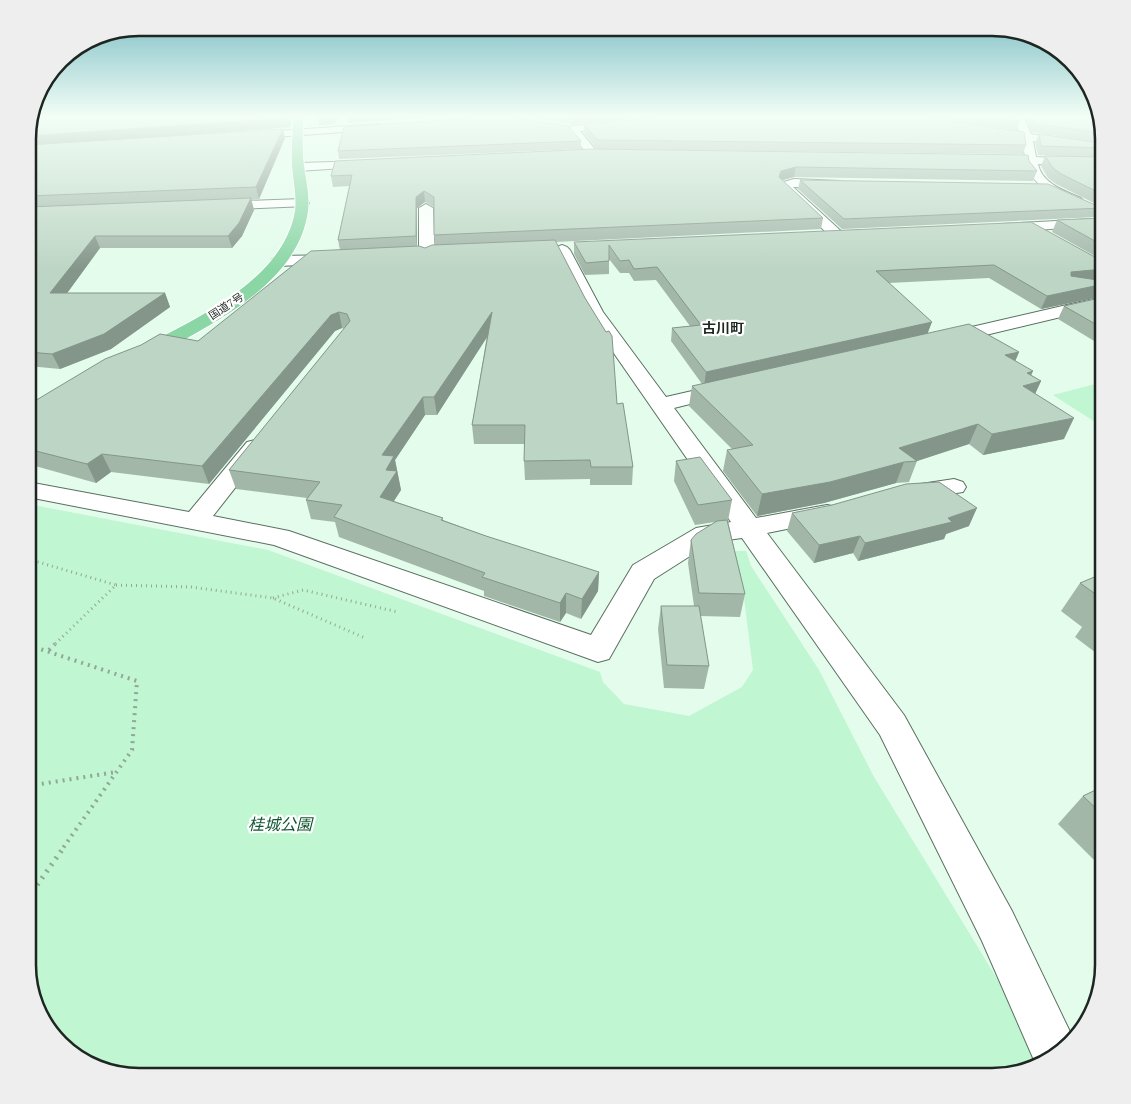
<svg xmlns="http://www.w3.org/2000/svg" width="1131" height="1104" font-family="'PT Serif','Noto Sans JP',serif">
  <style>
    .green { fill: #c0f6d1 }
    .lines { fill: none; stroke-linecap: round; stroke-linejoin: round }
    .street-casing { stroke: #5a7061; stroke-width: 2 }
    .highway-casing { stroke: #fff; stroke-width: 2 }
    .path-far2 { stroke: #93a699; stroke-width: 3; stroke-dasharray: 1 4; stroke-linecap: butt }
    .path-far1 { stroke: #93a699; stroke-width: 4; stroke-dasharray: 2 5; stroke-linecap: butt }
    .path { stroke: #93a699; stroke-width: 5; stroke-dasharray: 2 6; stroke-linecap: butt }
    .street { fill: #fff; fill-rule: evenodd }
    .highway { fill: #8ad6a5; fill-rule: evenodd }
    .wall { fill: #a3b7a9; fill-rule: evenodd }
    .shaded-wall { fill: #849589 }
    .building { fill: #bdd5c4; stroke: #849589 }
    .labels { text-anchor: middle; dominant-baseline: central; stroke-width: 4.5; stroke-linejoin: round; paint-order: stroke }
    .far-street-label { font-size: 11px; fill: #1d2620; stroke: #fff }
    .far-quarter-label { font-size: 14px; font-weight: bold; fill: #1d2620; stroke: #fff }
    .near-park-label { font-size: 16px; font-style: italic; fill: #0f5631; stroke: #fff }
    .rim { fill: none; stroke: #1d2620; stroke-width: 2.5 }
  </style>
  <rect width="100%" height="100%" fill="#e3fceb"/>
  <path class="green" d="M1103 382V427L1053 395Z
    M28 504 268 550 600 672 603 682 624 704 689 716 742 687 753 670 744 598 732 551H746L751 566 819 670 874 777 1026 1026 1040 1064 1034 1068 992 1076H139L96 1068 55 1039 36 1007 28 965Z"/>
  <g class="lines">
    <g class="street-casing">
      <path id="street" d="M1013 116H1023L1031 134 1078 142 1079 144 1074 147 1033 141 1036 157 1084 160 1086 162 1080 165 1038 164C1042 184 1065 191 1081 198L1083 201 1081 204C1063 208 1029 181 1026 164L989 161 987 159 993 156 1025 157 1022 139 987 134 982 131 987 128 1020 133Z
        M622 122 627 125 626 127 580 131 599 154 593 157 589 156 567 129 572 126Z
        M380 124 385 127 384 129 246 139 241 136 246 133Z
        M370 161 374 162 376 164 374 166 298 171 292 167 298 163Z
        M794 179 840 181 842 184 836 188 793 187 843 233 845 236 843 239H833L778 186 780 183Z
        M302 199 309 203 307 206 214 210 207 206 214 202Z
        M426 204 433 208 435 256 432 259H422L419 256V208Z
        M1092 219 1097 220 1099 223 1097 226 1003 232 998 231 996 228 998 225 1003 224Z
        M562 245 567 247 570 250 603 312 666 397 727 383 734 385 737 389 734 393 674 408 756 518 827 505 836 507 840 513 836 519 767 533 904 715 1012 911 1073 1038 1066 1049 1037 1067 982 941 880 735 742 538 712 542 654 579 609 659 598 662 274 545 28 497V482L189 512 247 442 255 440 263 442 267 447 213 516 289 531 591 635 633 565 696 528 731 522 586 313 554 250 557 247Z
        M335 255 341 257 343 260 341 263 279 266 273 264 271 261 273 258 279 256Z
        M1097 298 1103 299V307L944 345 937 343 935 339 937 335Z
        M954 479 963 482 966 487 963 492 910 500 901 497 897 492 901 487Z"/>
    </g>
    <g class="highway-casing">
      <path id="highway" d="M293 116H303C303 133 302 149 304 166 306 181 310 196 308 211 298 286 207 327 148 359L141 361 134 359 131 355 134 351C191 321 283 282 295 211 297 196 293 181 292 165 291 149 293 132 293 116Z"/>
    </g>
    <path class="path-far2" d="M28 559 116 585 54 645
      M116 585 191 587 273 598 365 638
      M273 598 303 590 398 612"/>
    <path class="path-far1" d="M28 645 137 681 132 750 63 848
      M49 650 55 644
      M28 786 116 772"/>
    <path class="path" d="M28 898 64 847"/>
    <use href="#street" class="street"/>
    <use href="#highway" class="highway"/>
  </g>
  <path class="wall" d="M516 116H666L572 124Z
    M922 116H1018L1020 121 1017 130Z
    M1024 116H1099L1104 139V208L1056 184 1048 178 1041 166 1045 156 1078 157 1038 155 1035 143 1039 134 1089 141 1032 132Z
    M474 118 581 141V149L339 159 338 151Z
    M584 124 1026 145 1023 154 598 149 1029 161 1037 171 1033 181 794 177 782 180 823 218 821 229 555 242 617 404 633 467 632 485H590V479L525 480 524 461 525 444H474L472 425 487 336 437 415H425L395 460 401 490 394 501 443 518V520L486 536 599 572 598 591 581 619 566 613 560 622 484 596V591L339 537 335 522 311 519 306 500 307 498 236 489 229 470 344 329 342 328 335 331 209 484 111 472 96 483 28 464V405L198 341 340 250 338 240 349 186 333 187 331 176 597 149 584 133ZM425 202 434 207V235L436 245 425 248 417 246V208Z
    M290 127 200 134 285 138 259 199H251L254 210 242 236 232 248H100L67 293H165L170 307 111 349 60 369 28 366V132Z
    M800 180 1102 208 1097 217 842 229 798 189Z
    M1104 218V261L1052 232 1057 220Z
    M574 242 1102 261V281H1104V296L1041 309 989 278 889 283 928 333 1019 352 1015 361 1031 375 1041 381 1035 393 1064 439 983 455 969 444 917 461 909 482 896 483 824 503 757 516 723 471 727 450 732 449 689 406 692 386 702 384 671 341 672 328 690 326 656 280 634 281 629 273H620L609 259V274L585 275 574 254Z
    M1104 297V347L1058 319 1064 306Z
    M676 461 732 500 728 521 745 594 740 617 700 616 709 666 704 689 664 688 658 629 661 606H694L688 563 691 540 715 522 695 525 674 481Z
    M792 513 969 526 946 534 944 539 858 561 853 553 814 563 787 531Z
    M1104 573V659L1075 637 1082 627 1061 611 1080 583Z
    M1104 786V870L1058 824 1083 796Z"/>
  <path class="shaded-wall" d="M292 116 290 127 28 147V136Z
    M330 116H341L334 124 319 125 318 117Z
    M346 116H452L348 123Z
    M572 116H666L572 124Z
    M283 129 285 138 259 199 256 187Z
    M796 167 794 177 779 181V177L781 171Z
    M424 191 425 202 417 208V248L416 236V197Z
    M251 198 254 210 242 236 232 248 228 236Z
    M95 236 100 248 57 307 50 293Z
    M1104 269V281L1066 284 1071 272Z
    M1104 284V296L1041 309 1047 296Z
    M165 293 170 307 111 349 60 369 52 354Z
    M339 312 342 328 335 331 209 484 202 466 331 315Z
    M492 312 493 328 437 415 434 397Z
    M932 322 927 335 704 386 706 372Z
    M1019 352 1011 371 1005 355Z
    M1033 371 1027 385 1041 381 1032 401 1014 405 1027 373Z
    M423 397 425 415 395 460 401 490 384 516 380 497 382 455Z
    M1074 418 1064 439 983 455 992 434Z
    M978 424 969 444 917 461 904 462 896 483 824 503 757 516 762 494 899 448Z
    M102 454 111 472 96 483 87 464Z
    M977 508 969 526 946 534 944 539 858 561 865 543 948 518Z
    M860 536 853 553 814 563 819 545Z
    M599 572 598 591 581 619 582 599Z
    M566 593V613L560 622V603Z"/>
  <path class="building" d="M32 116H288V118L28 136V132Z
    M479 116H500L568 126 581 141 338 151 344 127 474 118Z
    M678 116H916L1024 132 1026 145 597 140 584 124Z
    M984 116H1018L1020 121Z
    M1031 116H1099L1103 135 1100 133 1036 124Z
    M283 129 256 187 28 196V145Z
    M1039 134 1100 143 1104 140V148L1041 146Z
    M593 149 1028 155 1029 161 1037 171 796 167 781 171 779 177 823 218 434 235V197L424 191 416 197V236L338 240 352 175 331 176 335 161Z
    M1045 156 1104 157V195L1061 174 1053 168Z
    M800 180 1048 184 1102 208 844 219Z
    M251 198 239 223 228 236H95L50 293H165L104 334 52 354 28 352V207Z
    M1104 218V246L1057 220Z
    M1031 222 1104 262V269L1071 272V276L1104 281V284L1047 296 994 265 876 271 932 322 706 372 672 328 701 325 657 267 634 269 629 260 620 261 609 245V261L586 263 574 242Z
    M555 240 585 298 606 332 609 331 612 336 617 404 623 403 633 467H591L590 460 524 461 525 425H472L492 312 434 397H423L382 455 394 456 386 470 397 471 380 497 443 518 441 520 486 536 599 572 582 599 566 593 560 603 482 577 485 573 334 517 342 505 306 500 320 482 229 470 350 321 347 314 339 312 331 315 202 466 102 454 87 464 28 449V405L105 359 141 345 160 334 198 341 311 251 419 246 425 248 432 245Z
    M1104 297V329L1064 306Z
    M969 324 1019 352 1005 355 1033 371 1027 373 1041 381 1023 386 1074 418 992 434 978 424 899 448 917 461 904 462 830 482 762 494 727 450 753 445 692 386Z
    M700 457 732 500 698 505 676 461Z
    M939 482 977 508 948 518 952 522 865 543 860 536 819 545 792 513 832 505 906 484Z
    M727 520 745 594 699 593 691 540 696 534 717 521Z
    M1104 573V600L1080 583Z
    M1104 605V615L1094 608Z
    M661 606H699L709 666 667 665Z
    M1104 786V816L1083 796Z"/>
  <linearGradient id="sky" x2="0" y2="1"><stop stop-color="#72b8c0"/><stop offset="0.43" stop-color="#f2fef6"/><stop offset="1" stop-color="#f2fef6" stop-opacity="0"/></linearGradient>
  <rect width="1131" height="270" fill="url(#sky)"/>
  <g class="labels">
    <g class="far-street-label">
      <text transform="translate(226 306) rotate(-33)">国道7号</text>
    </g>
    <g class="far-quarter-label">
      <text x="723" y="327">古川町</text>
    </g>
    <g class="near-park-label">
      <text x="280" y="824">桂城公園</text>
    </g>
  </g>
  <path d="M0 0H1131V1104H0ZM139 36H992A103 103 0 0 1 1095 139V965A103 103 0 0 1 992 1068H139A103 103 0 0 1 36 965V139A103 103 0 0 1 139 36Z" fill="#edeeed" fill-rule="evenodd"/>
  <path class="rim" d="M139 36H992A103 103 0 0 1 1095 139V965A103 103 0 0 1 992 1068H139A103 103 0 0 1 36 965V139A103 103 0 0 1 139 36Z"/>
</svg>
